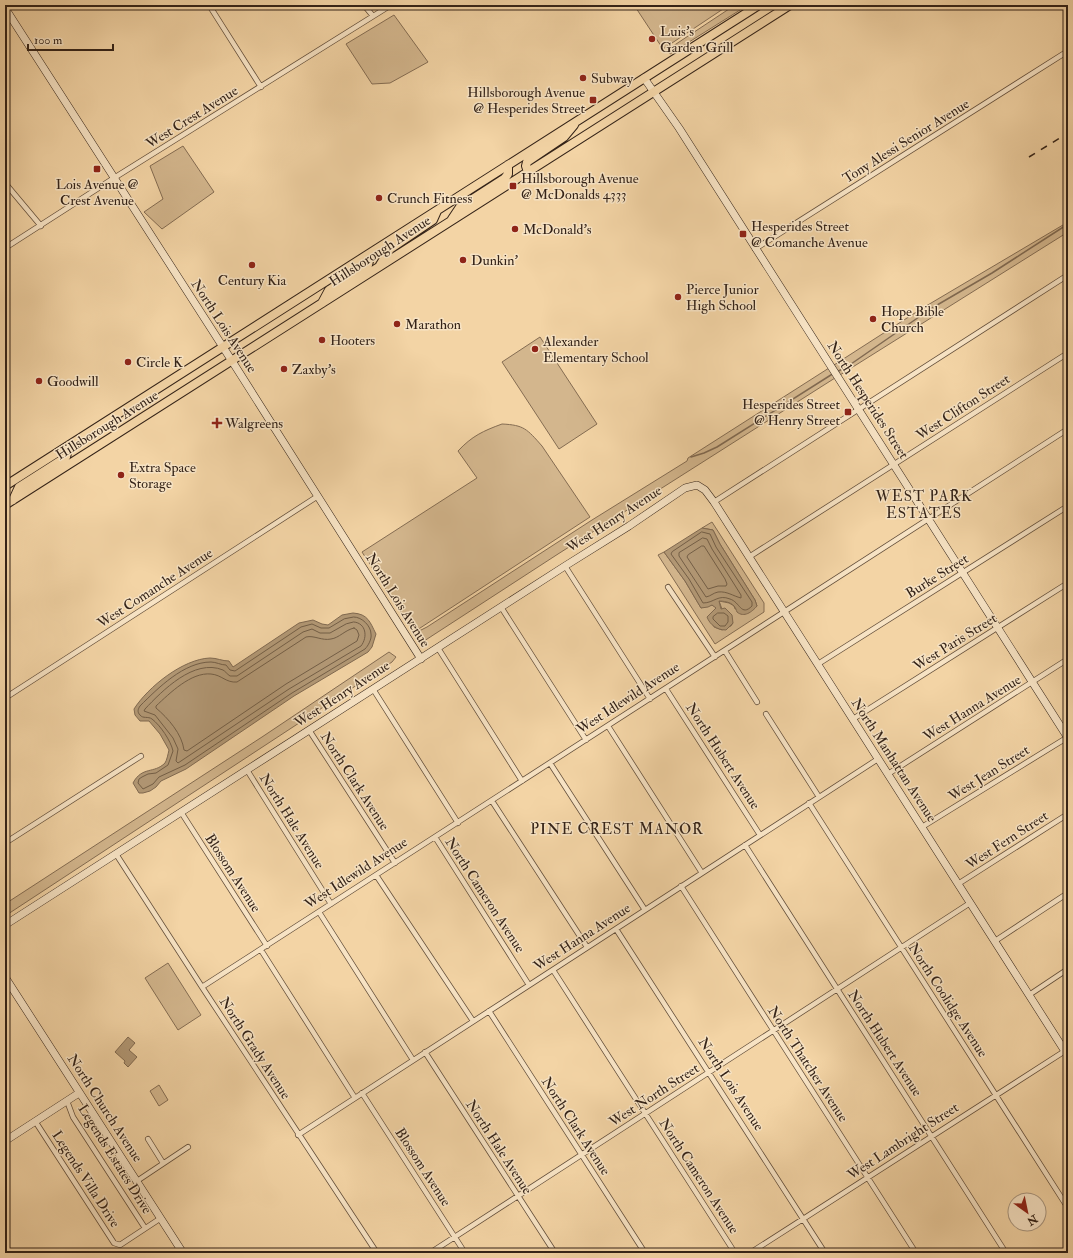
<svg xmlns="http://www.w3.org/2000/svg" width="1073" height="1258" font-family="'IM FELL Double Pica',serif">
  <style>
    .green { fill: #d3b68d; stroke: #846c52 }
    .water { fill: #b29875; stroke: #806950 }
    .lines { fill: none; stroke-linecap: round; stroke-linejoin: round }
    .shore { stroke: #735e46; stroke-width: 1 }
    .stream { stroke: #806950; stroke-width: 1.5 }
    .street-casing { stroke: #644f3b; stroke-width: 6 }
    .secondary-casing { stroke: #342318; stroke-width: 8 }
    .primary-casing { stroke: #342318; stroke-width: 10 }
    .street { stroke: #f7e3c4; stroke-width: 4.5 }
    .secondary { stroke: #f7e3c4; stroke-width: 7 }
    .primary { stroke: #f3d4a5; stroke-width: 8 }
    .rail { stroke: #342318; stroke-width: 1.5; stroke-dasharray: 7 7; stroke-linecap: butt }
    .poi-dot { fill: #8f2418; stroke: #f7e3c4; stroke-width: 1.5 }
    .labels { text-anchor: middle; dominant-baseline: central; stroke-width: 3; stroke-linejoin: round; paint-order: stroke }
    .poi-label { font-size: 14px; fill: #342318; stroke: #f7e3c4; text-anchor: start }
    .street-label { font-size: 14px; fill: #342318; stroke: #f7e3c4 }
    .neighbourhood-label { font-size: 15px; letter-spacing: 1px; fill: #342318; stroke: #f7e3c4 }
  </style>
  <rect width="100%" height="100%" fill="#f3d4a5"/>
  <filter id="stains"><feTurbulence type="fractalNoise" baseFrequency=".005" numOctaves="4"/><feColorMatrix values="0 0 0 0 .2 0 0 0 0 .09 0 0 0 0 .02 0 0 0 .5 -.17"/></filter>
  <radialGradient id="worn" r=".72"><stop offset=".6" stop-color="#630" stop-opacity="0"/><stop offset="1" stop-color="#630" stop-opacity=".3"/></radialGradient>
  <path class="green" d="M634 5H729L663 49Z
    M735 5H748L670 54 667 50Z
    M394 15 428 62 390 83 372 84 346 44Z
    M183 146 214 192 162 229 144 212 163 199 150 166Z
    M1068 222V232L840 375 834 365 921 309Z
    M540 337 597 424 559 449 502 362Z
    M829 368 835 378 558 554 421 643 413 634 427 627 592 520 687 461 688 458Z
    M502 424C524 425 527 429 542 446L590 517 414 632 362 552 477 478 458 451C472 436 483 431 502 424Z
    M712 522 764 603V612L715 644 658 555 664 552 685 581 701 608C706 606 713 603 716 608L712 612 714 627 722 630 731 626 733 623 722 609 719 601 729 603 734 606 735 609 757 606 755 600 720 544 713 530 702 528Z
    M389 652 396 657 392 662 5 916V904L262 737Z
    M168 963 201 1015 178 1030 145 978Z
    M159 1085 168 1100 159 1106 150 1091Z"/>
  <path class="water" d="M702 528 713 530 720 544 755 600 757 606C752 612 744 618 737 612 736 610 736 608 734 606 731 602 723 601 719 601L721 609 725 608 732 615 733 623 726 630C717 630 710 625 707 617L716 608 712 605 708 607 701 608 685 581 664 552Z
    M353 613C368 614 370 622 376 634L372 647 368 652 294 696 186 769 161 781 156 787 150 791 143 793H139L133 783C142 766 154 774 165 763 167 760 168 754 169 750L160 734 149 721H140L135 715 134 709C148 687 183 659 210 658 217 658 222 661 229 661L233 667 299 623 313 620 322 624 328 625 342 615Z
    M128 1037 135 1043 129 1050 137 1057 128 1067 124 1063 125 1061 115 1052Z"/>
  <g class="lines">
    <path class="shore" d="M702 532 710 534 716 547 752 602V606C741 617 740 602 730 599 718 594 714 603 703 603L689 579 671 554 672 552Z
      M703 538 707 539 712 549 741 595V598C733 596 727 591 718 592 713 593 711 596 706 597L679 556V553Z
      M702 546H704L725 579 727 584 726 586H718L708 589 687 557 688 555Z
      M718 613H724L728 616V622L725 626H720L713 619V617Z
      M354 617C362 617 371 626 371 634 372 639 368 646 365 649L292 693 185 765 159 777 153 784 143 789 138 783 139 779 142 777 148 774 156 773 168 765 173 751C171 741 160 725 152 719 148 716 143 719 140 715 137 712 138 709 140 706 158 688 184 662 211 662 216 662 221 665 226 665L230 670 235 671 301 627 312 624 321 628H329L344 619Z
      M354 622C366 623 368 637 361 646L289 689 178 763 176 761 178 749 173 738 155 715 144 711 145 709C162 691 194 658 223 670 225 671 227 674 230 676H237L303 632 312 629 320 633H330L346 624Z
      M354 628 357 630 359 635 357 641 286 684 187 751 184 750C182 734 168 718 156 708V706C170 693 191 672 211 674 222 675 226 683 237 682L306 637C314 635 322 641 331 639 339 638 345 630 354 628Z"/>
    <path class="stream" d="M837 372 851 364 932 308 992 273 1068 224
      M691 457 704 453 717 447 834 373"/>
    <g class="street-casing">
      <path id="street" d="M209 5 261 87
        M364 5 373 16
        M5 183 41 226
        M5 248 114 178 391 5
        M755 249 1068 51
        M714 502 1068 275
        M749 557 1068 353
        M565 566 650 699
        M668 587 715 657
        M501 607 586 740
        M438 648 522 781
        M725 651 757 702
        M818 664 1068 506
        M373 689 458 823
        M666 689 760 835
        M5 698 318 496
        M766 714 819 797
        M853 719 1068 583
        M608 726 702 873
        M309 730 395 863
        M550 763 645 910
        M247 770 331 904
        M888 774 1068 659
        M492 801 587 947
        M809 803 1068 1208
        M181 812 267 946
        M922 827 1068 737
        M435 837 529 985
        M5 843 141 756
        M745 845 1006 1253
        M116 854 202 987 377 1253
        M376 875 473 1021
        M958 884 1068 814
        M681 886 916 1253
        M319 912 413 1060
        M616 929 825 1253
        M995 941 1068 893
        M261 950 355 1098
        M553 970 735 1253
        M202 987 1068 429
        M1029 995 1068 969
        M489 1011 645 1253
        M425 1052 555 1253
        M362 1093 465 1253
        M67 1101 73 1117 145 1228
        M35 1121 114 1243 120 1245 161 1218
        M298 1135 878 759
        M148 1139 163 1163
        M137 1181 188 1147
        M430 1253 970 903
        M750 1253 1068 1049
        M1063 1253 1068 1250"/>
    </g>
    <g class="secondary-casing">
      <path id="secondary" d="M5 8 232 361 421 659
        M644 78 679 128 1068 738
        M5 925 565 566 629 526 685 488 697 485 705 490 714 502 1068 1056
        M5 977 183 1253
        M5 1141 79 1093"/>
    </g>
    <g class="primary-casing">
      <path id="primary" d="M528 172 526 166 527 162 564 137 574 125
        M452 219 460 207 505 178 508 174V165
        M380 265 390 249 433 220 437 211
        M322 303 329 290 368 265 371 253
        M5 486 759 5
        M13 500 19 487 66 457 69 445
        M5 505 790 5"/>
    </g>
    <use href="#street" class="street"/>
    <use href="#secondary" class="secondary"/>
    <use href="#primary" class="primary"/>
    <path class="rail" d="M1029 157 1068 133"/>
  </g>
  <g class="poi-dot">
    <circle cx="652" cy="39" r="4"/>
    <circle cx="583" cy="78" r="4"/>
    <rect x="589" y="96" width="8" height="8" rx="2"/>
    <rect x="93" y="165" width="8" height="8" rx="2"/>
    <rect x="509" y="182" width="8" height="8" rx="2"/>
    <circle cx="379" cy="198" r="4"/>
    <circle cx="515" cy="229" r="4"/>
    <rect x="739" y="230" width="8" height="8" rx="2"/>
    <circle cx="463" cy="260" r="4"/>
    <circle cx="252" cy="265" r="4"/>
    <circle cx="678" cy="297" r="4"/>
    <circle cx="873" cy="319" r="4"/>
    <circle cx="397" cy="324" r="4"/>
    <circle cx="322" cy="340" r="4"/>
    <circle cx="535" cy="349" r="4"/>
    <circle cx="128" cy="362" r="4"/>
    <circle cx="284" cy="369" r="4"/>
    <circle cx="39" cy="381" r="4"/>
    <rect x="844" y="408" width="8" height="8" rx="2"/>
    <path d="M215 417h4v4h4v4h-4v4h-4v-4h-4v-4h4z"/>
    <circle cx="121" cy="475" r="4"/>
  </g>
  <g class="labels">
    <g class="poi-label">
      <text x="660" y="31">Luis's<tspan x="660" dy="16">Garden Grill</tspan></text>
      <text x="591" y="78">Subway</text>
      <text x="585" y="92" text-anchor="end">Hillsborough Avenue<tspan x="585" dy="16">@ Hesperides Street</tspan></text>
      <text x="521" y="178">Hillsborough Avenue<tspan x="521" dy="16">@ McDonalds 4333</tspan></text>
      <text x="97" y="184" text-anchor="middle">Lois Avenue @<tspan x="97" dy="16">Crest Avenue</tspan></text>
      <text x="387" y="198">Crunch Fitness</text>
      <text x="751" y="226">Hesperides Street<tspan x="751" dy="16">@ Comanche Avenue</tspan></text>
      <text x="523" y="229">McDonald's</text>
      <text x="471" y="260">Dunkin'</text>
      <text x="252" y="280" text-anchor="middle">Century Kia</text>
      <text x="686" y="289">Pierce Junior<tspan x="686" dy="16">High School</tspan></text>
      <text x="881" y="311">Hope Bible<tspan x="881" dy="16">Church</tspan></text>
      <text x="405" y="324">Marathon</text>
      <text x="330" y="340">Hooters</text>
      <text x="543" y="341">Alexander<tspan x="543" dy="16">Elementary School</tspan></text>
      <text x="136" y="362">Circle K</text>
      <text x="292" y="369">Zaxby's</text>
      <text x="47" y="381">Goodwill</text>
      <text x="840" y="404" text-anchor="end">Hesperides Street<tspan x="840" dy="16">@ Henry Street</tspan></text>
      <text x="225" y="423">Walgreens</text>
      <text x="129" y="467">Extra Space<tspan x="129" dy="16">Storage</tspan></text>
    </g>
    <g class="street-label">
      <text transform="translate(192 117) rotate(-32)">West Crest Avenue</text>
      <text transform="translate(906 141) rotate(-32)">Tony Alessi Senior Avenue</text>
      <text transform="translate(380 251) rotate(-33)">Hillsborough Avenue</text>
      <text transform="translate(224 326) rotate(57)">North Lois Avenue</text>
      <text transform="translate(868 400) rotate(57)">North Hesperides Street</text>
      <text transform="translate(963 407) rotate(-33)">West Clifton Street</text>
      <text transform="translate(107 425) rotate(-32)">Hillsborough Avenue</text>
      <text transform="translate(614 519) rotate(-33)">West Henry Avenue</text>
      <text transform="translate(937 576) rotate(-32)">Burke Street</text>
      <text transform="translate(155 588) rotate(-33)">West Comanche Avenue</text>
      <text transform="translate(398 600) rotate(58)">North Lois Avenue</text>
      <text transform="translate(955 642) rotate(-32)">West Paris Street</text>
      <text transform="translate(342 694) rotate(-33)">West Henry Avenue</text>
      <text transform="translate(628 698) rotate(-33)">West Idlewild Avenue</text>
      <text transform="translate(972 708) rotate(-32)">West Hanna Avenue</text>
      <text transform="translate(723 756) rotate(57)">North Hubert Avenue</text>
      <text transform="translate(894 760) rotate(57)">North Manhattan Avenue</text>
      <text transform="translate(989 773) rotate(-32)">West Jean Street</text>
      <text transform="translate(355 781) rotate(57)">North Clark Avenue</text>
      <text transform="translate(292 821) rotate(58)">North Hale Avenue</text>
      <text transform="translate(1007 840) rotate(-33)">West Fern Street</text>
      <text transform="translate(233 873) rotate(57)">Blossom Avenue</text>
      <text transform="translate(356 873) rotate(-33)">West Idlewild Avenue</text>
      <text transform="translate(485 895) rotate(57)">North Cameron Avenue</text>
      <text transform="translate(582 937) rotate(-33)">West Hanna Avenue</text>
      <text transform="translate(948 1000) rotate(57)">North Coolidge Avenue</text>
      <text transform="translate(885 1043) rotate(57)">North Hubert Avenue</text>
      <text transform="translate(255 1048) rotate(57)">North Grady Avenue</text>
      <text transform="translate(808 1064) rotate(57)">North Thatcher Avenue</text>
      <text transform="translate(731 1084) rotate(57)">North Lois Avenue</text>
      <text transform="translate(654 1095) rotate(-33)">West North Street</text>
      <text transform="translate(105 1108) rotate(57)">North Church Avenue</text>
      <text transform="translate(576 1126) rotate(57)">North Clark Avenue</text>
      <text transform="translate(903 1141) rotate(-33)">West Lambright Street</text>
      <text transform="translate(499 1147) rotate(57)">North Hale Avenue</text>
      <text transform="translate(115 1159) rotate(58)">Legends Estates Drive</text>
      <text transform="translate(423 1167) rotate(57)">Blossom Avenue</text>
      <text transform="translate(699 1176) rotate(57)">North Cameron Avenue</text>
      <text transform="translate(86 1179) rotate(57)">Legends Villa Drive</text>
    </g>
    <g class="neighbourhood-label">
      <text x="924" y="496">WEST PARK<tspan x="924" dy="17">ESTATES</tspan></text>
      <text x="617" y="829">PINE CREST MANOR</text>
    </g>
  </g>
  <rect width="1073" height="1258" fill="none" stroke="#f3d4a5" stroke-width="20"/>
  <rect x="6" y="6" width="1061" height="1246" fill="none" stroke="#342318" stroke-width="2"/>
  <rect x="10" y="10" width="1053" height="1238" fill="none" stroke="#342318"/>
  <g transform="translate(1027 1212) rotate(147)"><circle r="19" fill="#f7e3c4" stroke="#a9967f"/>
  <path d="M0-3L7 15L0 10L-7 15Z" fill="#8f2418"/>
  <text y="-6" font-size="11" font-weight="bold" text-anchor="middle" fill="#342318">N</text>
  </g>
  <path d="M28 44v6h85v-6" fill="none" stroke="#342318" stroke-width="2"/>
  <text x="34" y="44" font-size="12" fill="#342318" stroke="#f7e3c4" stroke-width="3" paint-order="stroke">100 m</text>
  <rect width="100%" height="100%" filter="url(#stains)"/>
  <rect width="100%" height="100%" fill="url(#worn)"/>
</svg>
